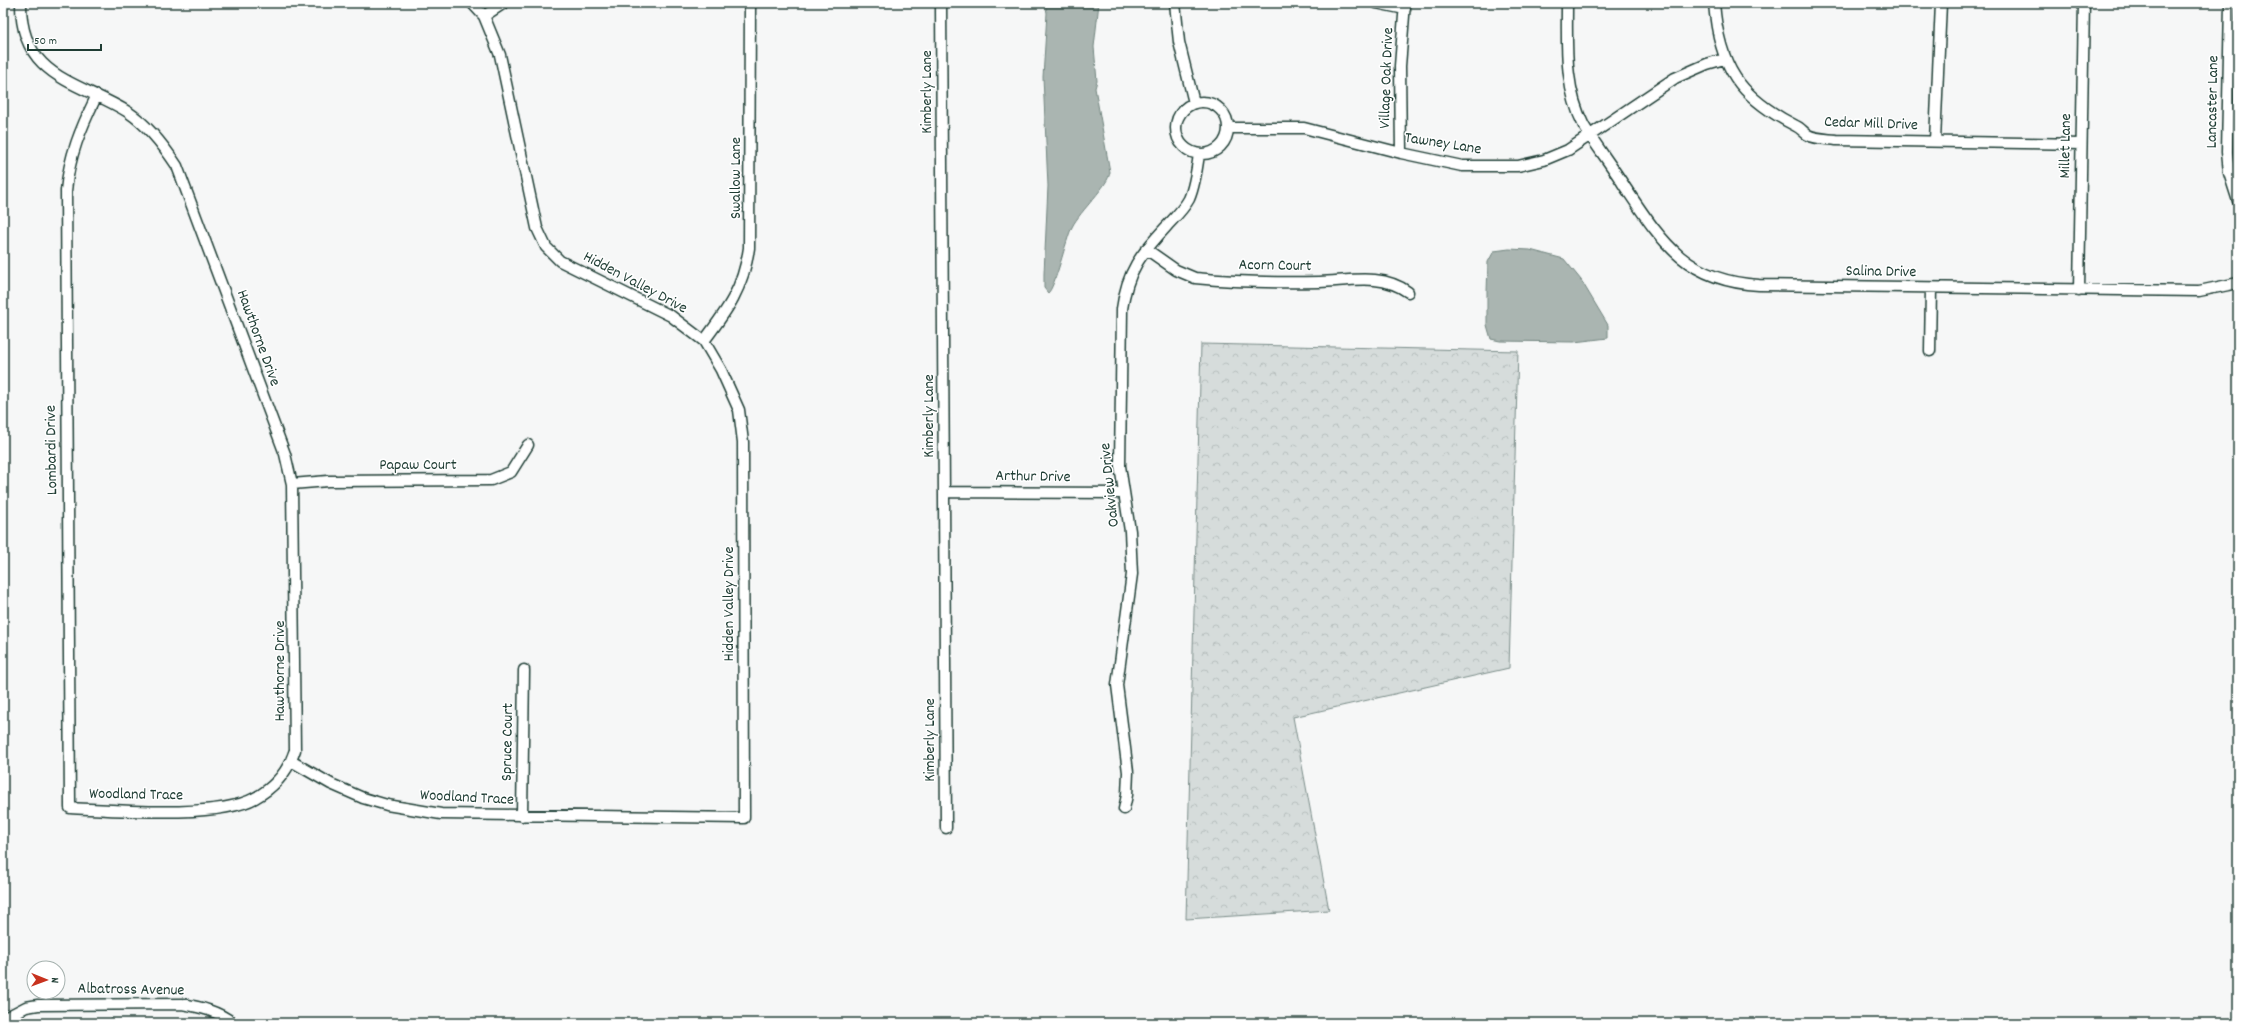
<svg xmlns="http://www.w3.org/2000/svg" width="2241" height="1026" font-family="Dekko,sans-serif">
  <style>
    .forest { fill: url(#forest-crowns); stroke: #7a8c88 }
    .water { fill: #aab5b1; stroke: #72857f }
    .lines { fill: none; stroke-linecap: round; stroke-linejoin: round }
    .minor-casing { stroke: #1f3d34; stroke-width: 13 }
    .minor { stroke: #fff; stroke-width: 10 }
    .labels { text-anchor: middle; dominant-baseline: central; stroke-width: 3; stroke-linejoin: round; paint-order: stroke }
    .street-label { font-size: 16px; fill: #1f3d34; stroke: #fff }
  </style>
  <defs>
    <pattern id="forest-crowns" width="20" height="18" patternUnits="userSpaceOnUse"><rect width="20" height="18" fill="#d6dcdb"/><path d="M2 6a3 3 0 1 1 6 0M12 15a3 3 0 1 1 6 0" fill="none" stroke="#b7bebd"/></pattern>
  </defs>
  <rect width="100%" height="100%" fill="#f6f7f7"/>
  <filter id="ink" filterUnits="userSpaceOnUse"><feTurbulence type="fractalNoise" baseFrequency=".025" numOctaves="2"/><feDisplacementMap in="SourceGraphic" scale="8" xChannelSelector="R" yChannelSelector="G"/><feConvolveMatrix kernelMatrix="1 2 1 2 8 2 1 2 1" color-interpolation-filters="sRGB"/></filter>
  <g filter="url(#ink)">
    <path class="forest" d="M1201 344 1518 351 1509 668 1293 717 1329 910 1186 919Z"/>
    <path class="water" d="M1045 3H1099L1094 47 1097 81 1095 88 1110 172C1109 185 1080 211 1072 227 1066 239 1055 288 1048 293L1044 288V274L1048 186 1043 77 1047 13Z
      M1509 249 1530 250 1564 259 1581 280 1608 325V338L1574 342 1500 341 1491 339 1487 325V292L1488 262 1494 251Z"/>
    <g class="lines">
      <g class="minor-casing">
        <path id="minor" d="M21 3C20 78 80 82 128 112 149 126 164 146 177 166L285 454 292 484 295 750C288 772 275 787 255 798 218 819 115 810 70 808L66 191C69 156 81 128 96 97
          M941 3 946 828
          M1175 3 1179 42 1194 103
          M1376 3 1405 9
          M1567 3C1567 46 1564 87 1584 126 1597 147 1612 166 1625 187 1662 242 1686 281 1759 285L2199 291 2238 283
          M1714 3C1719 67 1739 97 1796 126 1801 128 1804 133 1808 135 1815 139 1828 139 1836 140L2081 144
          M2230 3 2227 152 2229 173 2238 201
          M484 16 504 3
          M1176 128a26 26 0 1 1 52 0a26 26 0 1 1-52 0Z
          M1228 128H1304L1401 153 1462 166H1518L1544 160 1568 150 1675 78 1707 64 1724 59
          M1935 141 1941 3
          M1401 153 1400 66 1405 3
          M1146 249 1176 270 1195 278C1236 282 1279 283 1320 282 1350 281 1382 273 1408 292
          M2079 290 2084 3
          M704 341C728 309 743 289 749 248L750 3
          M1930 351 1931 288
          M292 484 328 481 491 480 511 472 528 445
          M944 492 1122 493
          M291 761 331 784 363 798 387 805 441 814 744 818 743 442 739 410 721 370 704 341 671 316 560 261 546 247 537 228 500 55 484 16 472 3
          M1124 809 1127 795 1128 772 1117 685 1132 574 1130 531 1120 466 1122 309C1127 271 1141 254 1166 227 1174 218 1183 210 1189 199 1195 185 1197 169 1199 154
          M522 816 524 670
          M3 1019 26 1007 38 1005 182 1004C200 1007 218 1011 233 1023"/>
      </g>
      <use href="#minor" class="minor"/>
    </g>
  </g>
  <g class="labels">
    <g class="street-label">
      <text transform="translate(1387 78) rotate(-88)">Village Oak Drive</text>
      <text transform="translate(927 92) rotate(-90)">Kimberly Lane</text>
      <text transform="translate(2213 102) rotate(-89)">Lancaster Lane</text>
      <text transform="translate(1871 124) rotate(2)">Cedar Mill Drive</text>
      <text transform="translate(1443 144) rotate(9)">Tawney Lane</text>
      <text transform="translate(2066 146) rotate(-89)">Millet Lane</text>
      <text transform="translate(736 178) rotate(-90)">Swallow Lane</text>
      <text transform="translate(1275 266) rotate(1)">Acorn Court</text>
      <text transform="translate(1881 272) rotate(1)">Salina Drive</text>
      <text transform="translate(635 283) rotate(28)">Hidden Valley Drive</text>
      <text transform="translate(258 338) rotate(70)">Hawthorne Drive</text>
      <text transform="translate(929 416) rotate(-90)">Kimberly Lane</text>
      <text transform="translate(52 450) rotate(-91)">Lombardi Drive</text>
      <text x="418" y="465">Papaw Court</text>
      <text transform="translate(1033 477) rotate(1)">Arthur Drive</text>
      <text transform="translate(1110 485) rotate(-96)">Oakview Drive</text>
      <text transform="translate(729 604) rotate(-90)">Hidden Valley Drive</text>
      <text transform="translate(280 671) rotate(-90)">Hawthorne Drive</text>
      <text transform="translate(930 740) rotate(-90)">Kimberly Lane</text>
      <text transform="translate(508 742) rotate(-89)">Spruce Court</text>
      <text transform="translate(136 795) rotate(1)">Woodland Trace</text>
      <text transform="translate(467 798) rotate(3)">Woodland Trace</text>
      <text transform="translate(131 990) rotate(1)">Albatross Avenue</text>
    </g>
  </g>
  <rect width="2241" height="1026" fill="none" stroke="#fff" stroke-width="16"/>
  <rect x="8" y="8" width="2225" height="1010" fill="none" stroke="#1f3d34" stroke-width="1.5" filter="url(#ink)"/>
  <g transform="translate(46 980) rotate(91)"><circle r="19" fill="#ffffff" stroke="#a5b1ae"/>
  <path d="M0-3L7 15L0 10L-7 15Z" fill="#c8321e"/>
  <text y="-6" font-size="11" font-weight="bold" text-anchor="middle" fill="#1f3d34">N</text>
  </g>
  <path d="M28 44v6h73v-6" fill="none" stroke="#1f3d34" stroke-width="2"/>
  <text x="34" y="44" font-size="12" fill="#1f3d34" stroke="#ffffff" stroke-width="3" paint-order="stroke">50 m</text>
</svg>
